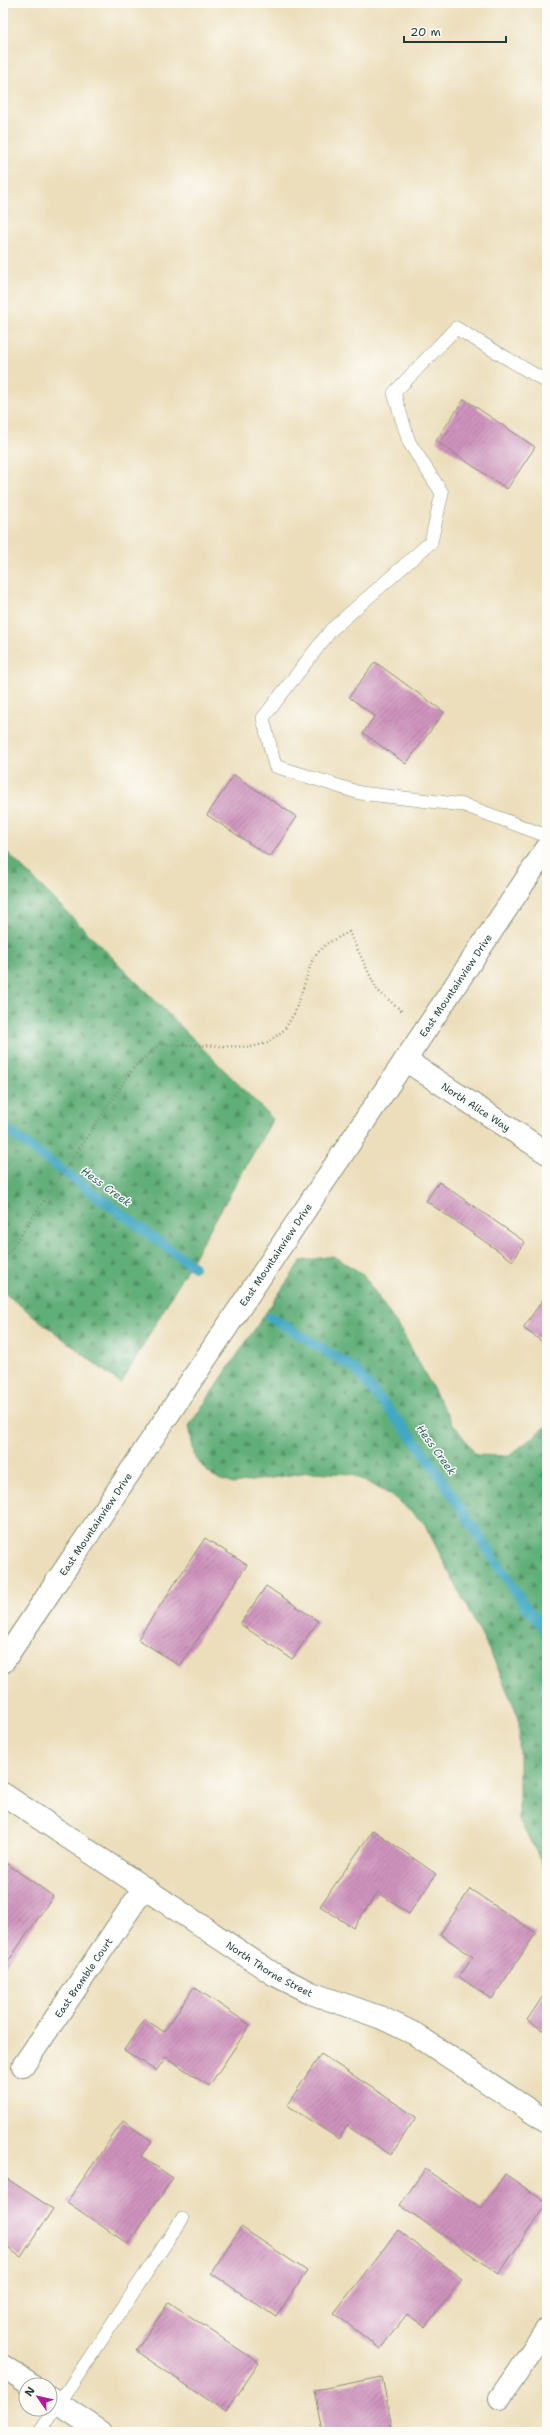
<svg xmlns="http://www.w3.org/2000/svg" width="550" height="2435" font-family="'Shantell Sans',sans-serif">
  <style>
    .forest { fill: url(#forest-firs); stroke: #407656 }
    .lines { fill: none; stroke-linecap: round; stroke-linejoin: round }
    .stream { stroke: #43a8c3; stroke-width: 10 }
    .building { fill: url(#building-hatch) }
    .service-casing { stroke: #868e78; stroke-width: 14 }
    .minor-casing { stroke: #868e78; stroke-width: 24 }
    .secondary-casing { stroke: #868e78; stroke-width: 24 }
    .path { stroke: #868e78; stroke-width: 2.5; stroke-dasharray: 1 3; stroke-linecap: butt }
    .service { stroke: #fff; stroke-width: 13 }
    .minor { stroke: #fff; stroke-width: 22 }
    .secondary { stroke: #fff; stroke-width: 22 }
    .labels { text-anchor: middle; dominant-baseline: central; stroke-width: 3; stroke-linejoin: round; paint-order: stroke }
    .street-label { font-size: 10px; fill: #1f3d34; stroke: #fdfcf7 }
    .water-label { font-size: 11px; font-style: italic; fill: #2c6266; stroke: #fdfcf7 }
  </style>
  <defs>
    <pattern id="forest-firs" width="22" height="20" patternUnits="userSpaceOnUse"><rect width="22" height="20" fill="#61ae78"/><path d="M5 1l3.5 6h-7zM16 11l3.5 6h-7z" fill="#4f8f63"/></pattern>
    <pattern id="building-hatch" width="6" height="6" patternUnits="userSpaceOnUse"><rect width="6" height="6" fill="#cf93bd"/><path d="M-1 1l2-2M0 6l6-6M5 7l2-2" fill="none" stroke="#a7799a"/></pattern>
  </defs>
  <rect width="100%" height="100%" fill="#fdfcf7"/>
  <filter id="ink" filterUnits="userSpaceOnUse"><feTurbulence type="fractalNoise" baseFrequency=".025" numOctaves="2"/><feDisplacementMap in="SourceGraphic" scale="8" xChannelSelector="R" yChannelSelector="G"/><feConvolveMatrix kernelMatrix="1 2 1 2 8 2 1 2 1" color-interpolation-filters="sRGB"/></filter>
  <filter id="wash" filterUnits="userSpaceOnUse"><feTurbulence type="fractalNoise" baseFrequency=".012" numOctaves="4" result="noise"/><feDisplacementMap in="SourceGraphic" scale="16" xChannelSelector="R" yChannelSelector="G"/><feGaussianBlur stdDeviation="0.9" result="paint"/><feColorMatrix in="noise" values="0 0 0 0 0 0 0 0 0 0 0 0 0 0 0 0 0 1.4 0 .05"/><feComposite in="paint" operator="in"/></filter>
  <g filter="url(#wash)">
    <rect width="100%" height="100%" fill="#ecdebb"/>
    <path class="forest" d="M3 848 273 1119 121 1384 3 1292Z
      M333 1256 363 1274 405 1337 449 1418 476 1455 509 1456 547 1426V1872L519 1820V1719L495 1662 424 1523 391 1495 351 1474 309 1472 233 1484 213 1477 195 1459 189 1426 301 1261Z"/>
    <g class="lines">
      <path class="stream" d="M3 1127 194 1267
        M270 1317 354 1368 423 1451 526 1607 547 1632"/>
    </g>
    <g id="blocks">
      <path class="building" d="M464 399 535 447 507 489 436 441Z
        M375 662 444 712 406 764 363 733 375 716 349 697Z
        M234 775 297 817 270 857 207 815Z
        M439 1182 525 1242 513 1261 426 1201Z
        M547 1294V1345L523 1328Z
        M205 1538 247 1565 180 1666 138 1639Z
        M266 1586 318 1621 292 1659 240 1624Z
        M373 1830 436 1874 409 1914 378 1892 353 1928 320 1906Z
        M3 1861 53 1896 5 1966 3 1965Z
        M470 1889 536 1933 492 1999 459 1977 473 1957 440 1934Z
        M194 1987 250 2025 209 2086 166 2057 156 2071 124 2050 145 2019 164 2032Z
        M547 1990V2033L527 2020Z
        M321 2054 416 2117 391 2155 347 2126 339 2139 287 2105Z
        M123 2121 152 2141 141 2156 173 2178 128 2244 67 2202Z
        M425 2169 481 2208 505 2174 547 2203 499 2274 400 2205Z
        M3 2176 53 2209 21 2257 3 2245Z
        M241 2227 307 2271 276 2317 211 2273Z
        M398 2230 462 2279 425 2327 407 2314 380 2349 334 2313Z
        M169 2302 259 2363 226 2412 136 2351Z
        M382 2377 393 2432H323L315 2390Z"/>
    </g>
  </g>
  <g filter="url(#ink)">
    <use href="#blocks" fill-opacity="0" stroke="#868e78" stroke-width="1"/>
    <g class="lines">
      <g class="service-casing">
        <path id="service" d="M547 382 456 328 394 393 409 442 442 493 431 542 331 630 263 718 275 766 360 793 464 805 547 836
          M40 2432 182 2219"/>
      </g>
      <g class="minor-casing">
        <g id="minor">
          <path id="s1" d="M405 1060 547 1153"/>
          <path id="s2" d="M3 1794 275 1975 311 1993 382 2018 415 2034 547 2122"/>
          <path id="s3" d="M23 2066 144 1888"/>
          <path d="M500 2398 547 2329"/>
        </g>
      </g>
      <g class="secondary-casing">
        <g id="secondary">
          <path id="s4" d="M3 1662 547 848"/>
          <path d="M3 2366 31 2385"/>
          <path d="M50 2398 101 2432"/>
        </g>
      </g>
      <path class="path" d="M3 1261 135 1066 160 1044 251 1047 267 1043 284 1030 295 1012 313 958 326 944 349 932 377 990 403 1012"/>
      <use href="#service" class="service"/>
      <use href="#minor" class="minor"/>
      <use href="#secondary" class="secondary"/>
    </g>
  </g>
  <g class="labels">
    <g class="street-label">
      <text stroke="none"><textPath href="#s4" startOffset="814">East Mountainview Drive</textPath></text>
      <text stroke="none"><textPath href="#s1" startOffset="85">North Alice Way</textPath></text>
      <text stroke="none"><textPath href="#s4" startOffset="490">East Mountainview Drive</textPath></text>
      <text stroke="none"><textPath href="#s4" startOffset="166">East Mountainview Drive</textPath></text>
      <text stroke="none"><textPath href="#s2" startOffset="319">North Thorne Street</textPath></text>
      <text stroke="none"><textPath href="#s3" startOffset="107">East Bramble Court</textPath></text>
    </g>
    <g class="water-label">
      <text transform="translate(106 1187) rotate(36)">Hess Creek</text>
      <text transform="translate(436 1450) rotate(54)">Hess Creek</text>
    </g>
  </g>
  <rect width="550" height="2435" fill="none" stroke="#fdfcf7" stroke-width="16"/>
  <g transform="translate(38 2397) rotate(304)"><circle r="19" fill="#fdfcf7" stroke="#a4b0a9"/>
  <path d="M0-3L7 15L0 10L-7 15Z" fill="#b5179e"/>
  <text y="-6" font-size="11" font-weight="bold" text-anchor="middle" fill="#1f3d34">N</text>
  </g>
  <path d="M404 36v6h102v-6" fill="none" stroke="#1f3d34" stroke-width="2"/>
  <text x="410" y="36" font-size="12" fill="#1f3d34" stroke="#fdfcf7" stroke-width="3" paint-order="stroke">20 m</text>
</svg>
